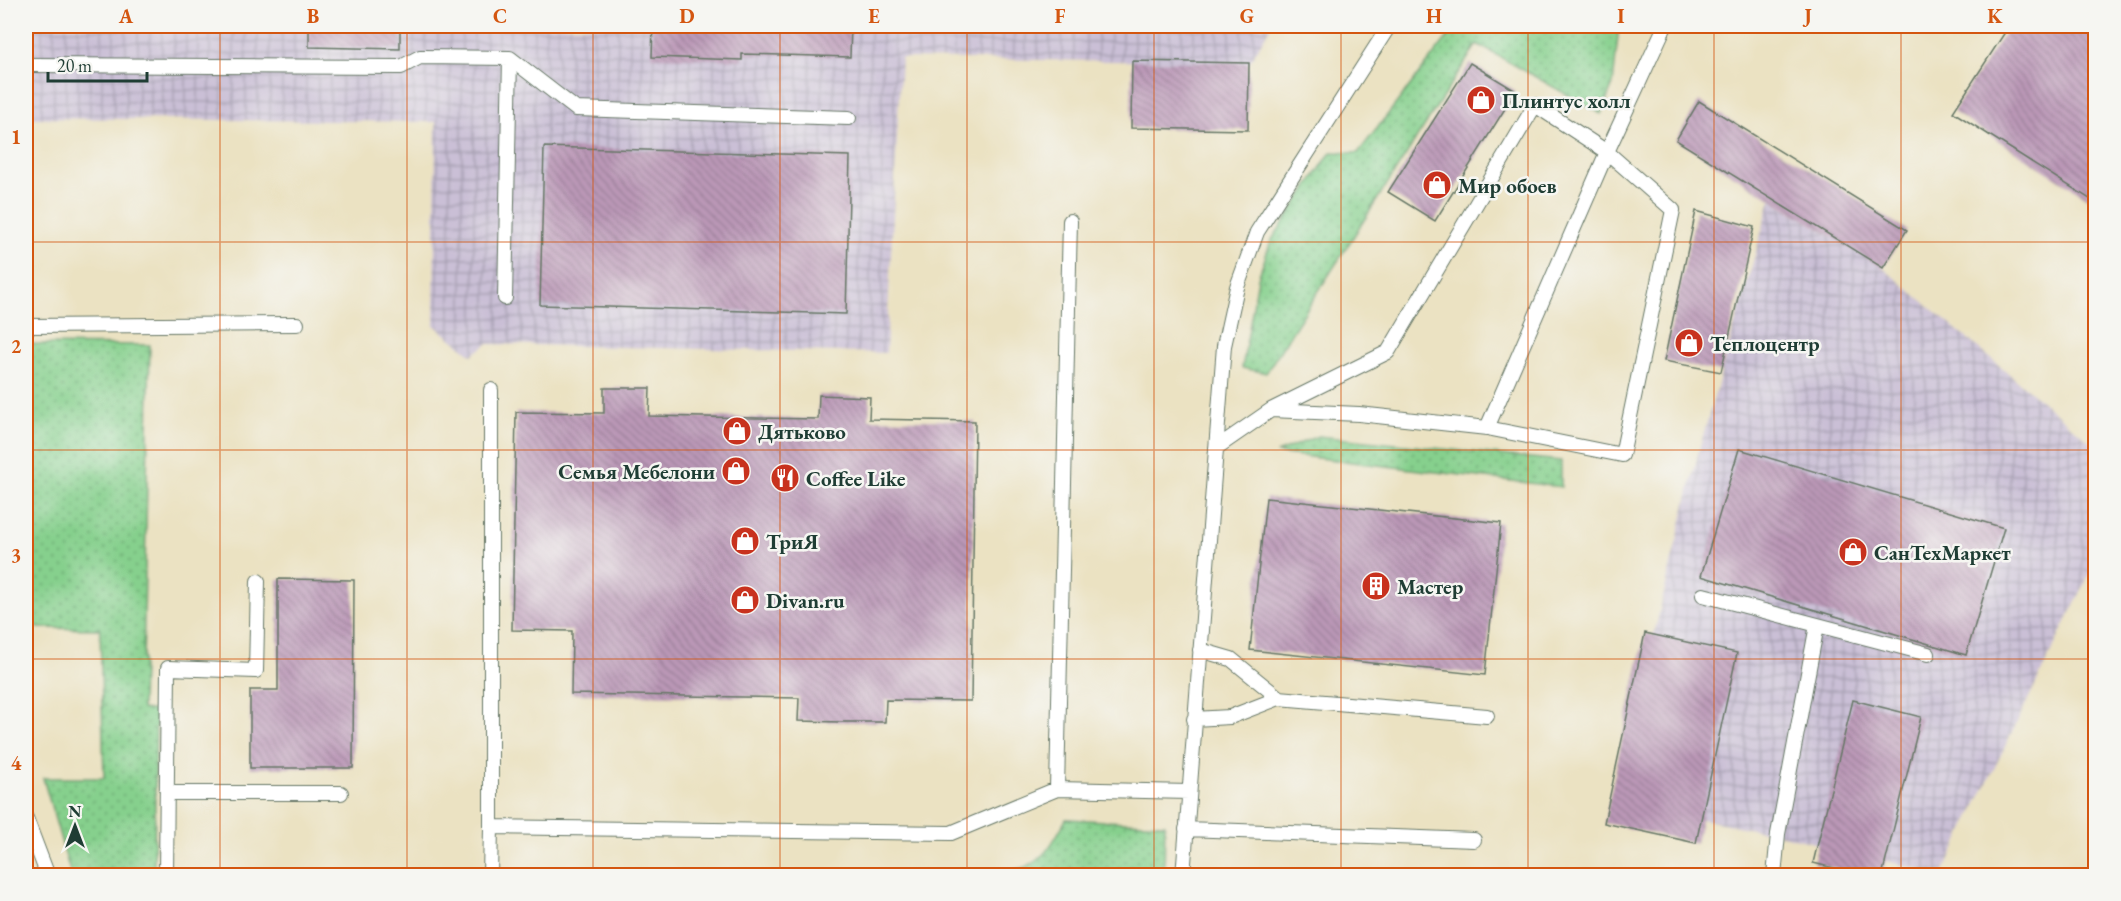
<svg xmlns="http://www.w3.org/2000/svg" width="2121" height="901" font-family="'EB Garamond',serif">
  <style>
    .industrial { fill: url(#industrial-grid) }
    .green { fill: url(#green-dots); stroke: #528660; stroke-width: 1.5 }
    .building { fill: url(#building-back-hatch) }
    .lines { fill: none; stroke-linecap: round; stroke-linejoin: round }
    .lane-casing { stroke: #676; stroke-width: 16 }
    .lane { stroke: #fff; stroke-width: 14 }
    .grid { fill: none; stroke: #d45610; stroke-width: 1.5; stroke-opacity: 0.55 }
    .labels { text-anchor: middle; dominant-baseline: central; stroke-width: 5; stroke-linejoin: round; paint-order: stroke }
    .poi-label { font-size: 21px; font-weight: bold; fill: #1f3d34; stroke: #f6f6f2; text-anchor: start }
    .neatline { fill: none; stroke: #d45610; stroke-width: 2 }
    .grid-label { font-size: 20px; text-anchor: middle; font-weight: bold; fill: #d45610 }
  </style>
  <defs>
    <pattern id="industrial-grid" width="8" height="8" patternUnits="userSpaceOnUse" patternTransform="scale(1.5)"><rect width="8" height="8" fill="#cabfd6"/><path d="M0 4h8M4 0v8" fill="none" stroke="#a39cae"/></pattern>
    <pattern id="green-dots" width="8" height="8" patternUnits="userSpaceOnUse" patternTransform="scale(1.5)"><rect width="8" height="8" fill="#86d08d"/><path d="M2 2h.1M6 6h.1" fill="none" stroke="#6daa74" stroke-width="1.8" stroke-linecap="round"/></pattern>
    <pattern id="building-back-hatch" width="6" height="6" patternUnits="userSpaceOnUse" patternTransform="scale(1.5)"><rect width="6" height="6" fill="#bb98b7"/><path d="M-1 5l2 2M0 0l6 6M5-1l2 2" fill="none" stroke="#977d96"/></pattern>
  </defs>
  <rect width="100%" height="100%" fill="#f6f6f2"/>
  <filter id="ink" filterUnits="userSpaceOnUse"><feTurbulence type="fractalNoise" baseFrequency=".0167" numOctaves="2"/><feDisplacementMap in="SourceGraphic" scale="12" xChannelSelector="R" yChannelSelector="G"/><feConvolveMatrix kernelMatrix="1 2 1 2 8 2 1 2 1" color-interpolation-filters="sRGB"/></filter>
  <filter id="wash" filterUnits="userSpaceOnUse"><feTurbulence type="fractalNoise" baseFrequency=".008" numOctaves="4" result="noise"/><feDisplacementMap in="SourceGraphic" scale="24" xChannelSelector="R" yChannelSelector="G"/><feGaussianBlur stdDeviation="1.35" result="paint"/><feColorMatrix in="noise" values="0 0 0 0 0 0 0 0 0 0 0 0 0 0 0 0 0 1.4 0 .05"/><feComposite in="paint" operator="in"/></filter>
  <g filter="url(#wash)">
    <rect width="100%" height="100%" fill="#ebe2c2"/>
    <path class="industrial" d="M26 26H1271L1249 63 901 58 886 353 487 344 472 355 434 325 436 122 26 118Z
      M1771 199 1883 268 2095 446V563L1942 875 1778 834 1613 802 1700 446Z"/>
    <path class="green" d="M1456 26H1619L1613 84 1601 114 1477 44 1266 373 1242 368 1258 278 1271 241 1331 152 1358 153Z
      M26 344 150 345 142 709 156 711 154 875H71L43 778H104L100 629 38 628 26 622Z
      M1318 436 1561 461V487L1276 453Z
      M1066 819 1165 824 1164 875H979C1032 869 1040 868 1066 819Z
      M545 870 821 875H540Z"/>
    <g id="blocks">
      <path class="building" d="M309 26H400V49L309 47Z
        M653 26H851L850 57 742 54V60L652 57Z
        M2009 26H2096V203L1953 112Z
        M1132 61 1249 63 1248 130 1131 128Z
        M1470 63 1516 91 1435 221 1388 192Z
        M1699 101 1907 230 1883 268 1676 140Z
        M544 147 850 156 846 314 540 305Z
        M1696 211 1754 227 1721 372 1664 361Z
        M604 388H650L649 416 818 419 819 395 870 397 869 419 975 421 971 701 886 700 885 722H842L798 721 799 698 571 694 572 631 512 630 516 412 604 413Z
        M1739 449 2004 528 1966 655 1701 576Z
        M1266 498 1501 523 1485 675 1250 650Z
        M278 579 354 580 353 768H250V690H278Z
        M1645 633 1737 653 1696 843 1604 823Z
        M1853 700 1921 717 1882 876H1866L1813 863Z"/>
    </g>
  </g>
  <g filter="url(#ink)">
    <use href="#blocks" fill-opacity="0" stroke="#676" stroke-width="1.5"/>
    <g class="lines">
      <g class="lane-casing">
        <path id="lane" d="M26 65 401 67 420 57 510 58 576 109 849 118
          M1070 221 1057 789 1189 792
          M505 298 510 58
          M26 326 297 324
          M491 390V827L951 833 1057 789
          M1271 410 1388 352 1535 105 1607 152 1673 210 1622 455 1487 428
          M1216 448 1271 410 1359 414 1487 428 1607 152 1665 26
          M1703 595 1928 654
          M1200 650 1231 659 1279 698
          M1194 719 1230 717 1279 698 1487 716
          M168 793H341
          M26 818 48 876
          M1186 829 1474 840
          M166 876 168 668 256 671 258 581
          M490 876 491 827
          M1183 876 1224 346 1237 287 1257 232 1389 26
          M1774 876 1778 834 1817 625"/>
      </g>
      <use href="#lane" class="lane"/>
    </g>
  </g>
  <path class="grid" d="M220 26V876M407 26V876M593 26V876M780 26V876M967 26V876M1154 26V876M1341 26V876M1528 26V876M1714 26V876M1901 26V876M26 242H2096M26 450H2096M26 659H2096"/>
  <defs>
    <g id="shop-disc" transform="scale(1.5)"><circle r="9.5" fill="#c8321e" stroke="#f6f6f2"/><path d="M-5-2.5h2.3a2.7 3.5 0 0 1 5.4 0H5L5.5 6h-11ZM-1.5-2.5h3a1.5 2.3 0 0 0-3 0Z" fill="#fff"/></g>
    <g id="restaurant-disc" transform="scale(1.5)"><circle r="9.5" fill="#c8321e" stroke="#f6f6f2"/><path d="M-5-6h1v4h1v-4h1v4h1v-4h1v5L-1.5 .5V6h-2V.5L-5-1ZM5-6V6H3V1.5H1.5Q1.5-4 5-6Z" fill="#fff"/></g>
    <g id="building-disc" transform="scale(1.5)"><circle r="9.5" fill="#c8321e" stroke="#f6f6f2"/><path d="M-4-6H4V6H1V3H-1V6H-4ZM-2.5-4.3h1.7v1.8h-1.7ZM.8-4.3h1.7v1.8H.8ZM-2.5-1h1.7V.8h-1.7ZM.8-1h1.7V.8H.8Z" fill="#fff"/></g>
  </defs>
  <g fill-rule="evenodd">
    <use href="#shop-disc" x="1481" y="100"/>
    <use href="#shop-disc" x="1437" y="185"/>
    <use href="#shop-disc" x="1689" y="343"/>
    <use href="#shop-disc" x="737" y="431"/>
    <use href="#shop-disc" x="736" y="471"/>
    <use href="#restaurant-disc" x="785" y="478"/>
    <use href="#shop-disc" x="745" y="541"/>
    <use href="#shop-disc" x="1853" y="552"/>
    <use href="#building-disc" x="1376" y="586"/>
    <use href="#shop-disc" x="745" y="600"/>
  </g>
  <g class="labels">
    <g class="poi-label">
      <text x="1502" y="100">Плинтус холл</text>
      <text x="1458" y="185">Мир обоев</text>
      <text x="1710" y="343">Теплоцентр</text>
      <text x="758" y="431">Дятьково</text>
      <text x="715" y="471" text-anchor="end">Семья Мебелони</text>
      <text x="806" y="478">Coffee Like</text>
      <text x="766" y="541">ТриЯ</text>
      <text x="1874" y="552">СанТехМаркет</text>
      <text x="1397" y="586">Мастер</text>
      <text x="766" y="600">Divan.ru</text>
    </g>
  </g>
  <rect width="2121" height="901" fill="none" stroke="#f6f6f2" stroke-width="66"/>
  <g transform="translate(75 826)" stroke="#f6f6f2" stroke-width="4.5" paint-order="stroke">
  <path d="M0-4.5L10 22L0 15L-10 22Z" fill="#1f3d34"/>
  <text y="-9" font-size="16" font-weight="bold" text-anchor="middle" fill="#1f3d34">N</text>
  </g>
  <path d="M48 72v9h99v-9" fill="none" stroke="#1f3d34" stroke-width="3"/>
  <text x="57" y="72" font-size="18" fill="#1f3d34" stroke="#f6f6f2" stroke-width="4.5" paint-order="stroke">20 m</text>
  <rect x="33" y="33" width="2055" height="835" class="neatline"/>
  <g class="grid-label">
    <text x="126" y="23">A</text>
    <text x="313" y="23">B</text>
    <text x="500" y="23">C</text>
    <text x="687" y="23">D</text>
    <text x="874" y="23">E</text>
    <text x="1060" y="23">F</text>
    <text x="1247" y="23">G</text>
    <text x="1434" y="23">H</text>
    <text x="1621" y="23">I</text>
    <text x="1808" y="23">J</text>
    <text x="1995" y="23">K</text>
    <text x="16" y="144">1</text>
    <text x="16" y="353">2</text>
    <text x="16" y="562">3</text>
    <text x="16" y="770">4</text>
  </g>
</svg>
